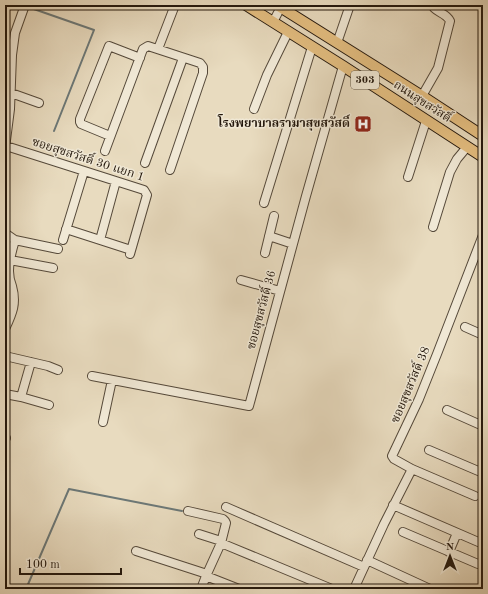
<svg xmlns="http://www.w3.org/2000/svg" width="488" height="594" font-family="'Old Standard TT','Noto Serif Thai',serif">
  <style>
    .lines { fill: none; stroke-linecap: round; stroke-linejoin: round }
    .stream { stroke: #6c7877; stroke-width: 2 }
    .minor-casing { stroke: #55493a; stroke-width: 10 }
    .major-casing { stroke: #24180d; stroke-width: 12 }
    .minor { stroke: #f0e8d5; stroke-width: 8 }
    .major { stroke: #e4be80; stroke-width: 10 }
    .labels { text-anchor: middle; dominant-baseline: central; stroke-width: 3; stroke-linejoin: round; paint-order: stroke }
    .shield { fill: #f0e8d5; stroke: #615649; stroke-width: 1 }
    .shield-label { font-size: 11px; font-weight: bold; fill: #24180d }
    .street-label { font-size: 12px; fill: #24180d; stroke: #f0e8d5 }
    .poi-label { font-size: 12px; font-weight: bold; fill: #24180d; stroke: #f0e8d5; text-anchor: end }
  </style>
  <rect width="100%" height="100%" fill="#e8dbbf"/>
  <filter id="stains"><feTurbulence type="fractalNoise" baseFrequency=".005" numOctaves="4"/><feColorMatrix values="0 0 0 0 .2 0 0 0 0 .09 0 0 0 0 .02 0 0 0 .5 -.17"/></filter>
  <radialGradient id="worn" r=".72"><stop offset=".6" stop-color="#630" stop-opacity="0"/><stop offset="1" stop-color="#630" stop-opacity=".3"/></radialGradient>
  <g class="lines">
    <path class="stream" d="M28 7 94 30 54 131
      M26 589 69 489 182 511"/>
    <g class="minor-casing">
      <path id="minor" d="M273 22 282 5
        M337 43 350 5
        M158 49 175 5
        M11 93 39 103
        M422 96 438 68 450 21C447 14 439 13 434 8V5
        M254 109 267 75 288 32
        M110 136 81 124 80 122V119L109 46 140 58
        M6 146 144 190 147 195 130 254
        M5 148 10 109 12 55 15 33 25 5
        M105 151 143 49 148 46 200 63 203 67V73L170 170
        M145 163 183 58
        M408 177 426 121
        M264 203 312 47
        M433 227 450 172 457 159 467 147
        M66 229 131 250
        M5 233 15 240C12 250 9 260 9 271 9 277 10 281 12 286 17 304 12 314 5 329
        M269 236 293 244
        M15 240 58 249
        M63 240 84 171
        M100 240 116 181
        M265 253 274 216
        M10 260 53 268
        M241 280 280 291
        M465 327 483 335
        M5 356 48 366 58 370
        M92 376 249 406 306 196 343 66
        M5 394 21 397 31 362
        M21 397 49 405
        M447 410 483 426
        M103 422 112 380
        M5 438H6
        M429 450 483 473
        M475 496 412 469 394 459 392 456 419 399 437 354 483 235
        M393 505 483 544
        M226 507 364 567
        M188 511 223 519 225 521 226 523 221 543 206 576
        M403 532 478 564
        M199 534 221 541
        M221 543 332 589
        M136 551 207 574
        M449 552 457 533
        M367 560 430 589
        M201 589 206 576 239 589
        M354 589 384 524 412 469"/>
    </g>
    <g class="major-casing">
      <path id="major" d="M246 5 343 66 483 157
        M277 5 422 96 483 136"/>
    </g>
    <use href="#minor" class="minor"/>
    <use href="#major" class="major"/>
  </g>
  <defs>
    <g id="hospital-square" transform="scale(0.9)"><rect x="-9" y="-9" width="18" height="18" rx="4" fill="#8f2418" stroke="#f0e8d5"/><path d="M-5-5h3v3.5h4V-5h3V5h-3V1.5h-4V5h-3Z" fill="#fff"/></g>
  </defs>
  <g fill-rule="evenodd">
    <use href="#hospital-square" x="363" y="124"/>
  </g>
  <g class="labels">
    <rect class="shield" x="351" y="71" width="28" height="18" rx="3"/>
    <g class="shield-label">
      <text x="365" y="80">303</text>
    </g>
    <g class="street-label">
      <text transform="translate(422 102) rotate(33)">ถนนสุขสวัสดิ์</text>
      <text transform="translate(88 160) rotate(18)">ซอยสุขสวัสดิ์ 30 แยก 1</text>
      <text transform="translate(262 310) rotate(-75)">ซอยสุขสวัสดิ์ 36</text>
      <text transform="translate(411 385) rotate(-67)">ซอยสุขสวัสดิ์ 38</text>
    </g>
    <g class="poi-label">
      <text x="350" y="124">โรงพยาบาลรามาสุขสวัสดิ์</text>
    </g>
  </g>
  <rect width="488" height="594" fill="none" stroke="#e8dbbf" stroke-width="20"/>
  <rect x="6" y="6" width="476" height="582" fill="none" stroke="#24180d" stroke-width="2"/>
  <rect x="10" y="10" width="468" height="574" fill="none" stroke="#24180d"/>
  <g transform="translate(450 556)" stroke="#f0e8d5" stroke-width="3" paint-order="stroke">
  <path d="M0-3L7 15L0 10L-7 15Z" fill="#24180d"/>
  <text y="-6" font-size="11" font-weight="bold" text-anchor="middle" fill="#24180d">N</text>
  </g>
  <path d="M20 568v6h101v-6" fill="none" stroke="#24180d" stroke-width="2"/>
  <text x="26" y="568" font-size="12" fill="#24180d" stroke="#f0e8d5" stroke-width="3" paint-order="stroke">100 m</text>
  <rect width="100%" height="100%" filter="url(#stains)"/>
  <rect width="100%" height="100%" fill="url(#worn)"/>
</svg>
